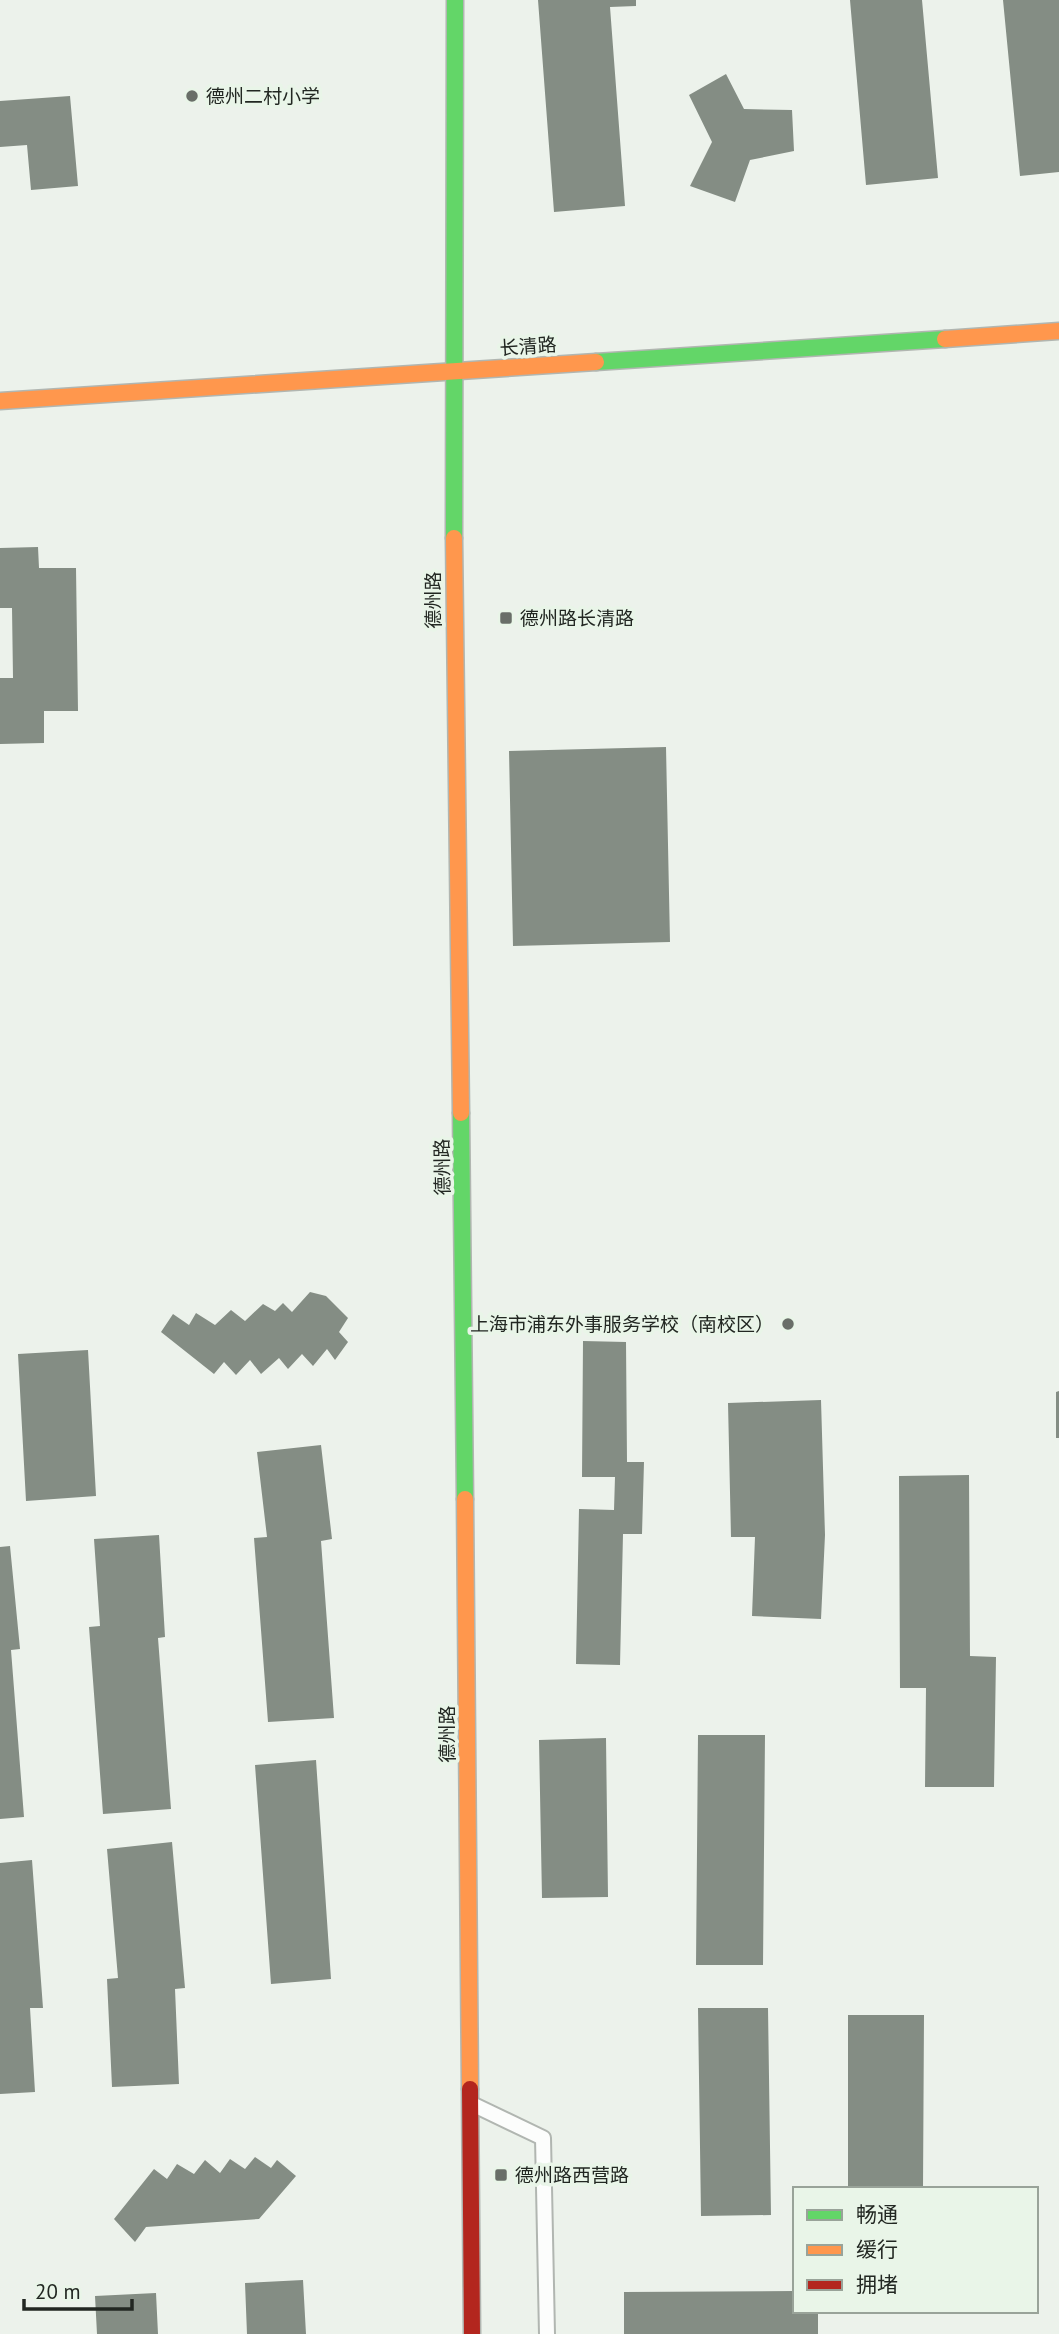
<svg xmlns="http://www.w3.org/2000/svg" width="1059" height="2334" font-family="'PT Sans','Noto Sans SC',sans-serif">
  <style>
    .building { fill: #848d84 }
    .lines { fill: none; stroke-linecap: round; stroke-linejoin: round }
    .lane-casing { stroke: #b1b6b1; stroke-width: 18 }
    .fast-casing { stroke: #b1b6b1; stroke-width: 19 }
    .slow-casing { stroke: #b1b6b1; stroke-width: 19 }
    .jam-casing { stroke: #b1b6b1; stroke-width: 19 }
    .lane { stroke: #fcfdfc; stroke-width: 14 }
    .fast { stroke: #63d668; stroke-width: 16 }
    .slow { stroke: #ff974d; stroke-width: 16 }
    .jam { stroke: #b3261e; stroke-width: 16 }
    .poi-dot { fill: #696e68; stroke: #e9f5e8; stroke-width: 2.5 }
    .labels { text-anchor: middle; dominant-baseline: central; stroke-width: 7; stroke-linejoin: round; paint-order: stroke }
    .poi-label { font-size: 19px; fill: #222722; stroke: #e9f5e8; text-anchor: start }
    .street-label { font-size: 19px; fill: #222722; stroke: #e9f5e8 }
  </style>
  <rect width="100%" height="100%" fill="#ecf2eb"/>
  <path class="building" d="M538 0H636V6L610 7 625 206 554 212Z
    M850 0H922L938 178 866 185Z
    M1003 0H1059V172L1020 176Z
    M726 74 744 109 792 110 794 151 750 160 735 202 690 186 712 142 689 95Z
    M70 96 78 186 31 190 27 145 0 147V101Z
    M38 547 39 568H76L78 711H44V743L0 744V678H13L12 608H0V548Z
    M666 747 670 942 513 946 509 751Z
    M310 1292 326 1296 348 1318 339 1332 348 1342 335 1360 327 1349 313 1366 302 1354 288 1369 279 1358 261 1374 250 1360 236 1375 224 1362 214 1374 161 1332 173 1314 189 1325 196 1313 215 1325 231 1310 245 1321 263 1304 275 1311 283 1303 292 1312Z
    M583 1341 626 1342 627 1462H644L642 1534H623L620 1665 576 1664 579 1509 614 1510 615 1477H582Z
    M88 1350 96 1496 26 1501 18 1354Z
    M1059 1391V1438H1056V1392Z
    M821 1400 825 1535 821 1619 752 1616 755 1537H731L728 1403Z
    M321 1445 332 1539 321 1541 334 1718 268 1722 254 1538 267 1537 257 1452Z
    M969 1475 970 1656 996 1657 994 1787H925L926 1688H900L899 1476Z
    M159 1535 165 1637 158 1638 171 1809 103 1814 89 1627 100 1626 94 1539Z
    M10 1546 20 1649 11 1650 24 1817 0 1819V1547Z
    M698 1735H765L763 1965H696Z
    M606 1738 608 1897 542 1898 539 1740Z
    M316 1760 331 1979 271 1984 255 1765Z
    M172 1842 185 1988 175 1989 179 2084 112 2087 107 1979 118 1978 107 1849Z
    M32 1860 43 2008H30L35 2092 0 2094V1863Z
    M698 2008H768L771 2215 701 2216Z
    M848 2015H924L923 2189H848Z
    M255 2157 271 2168 277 2160 296 2176 259 2219 146 2227 135 2242 114 2219 154 2169 167 2179 177 2164 194 2174 205 2160 220 2173 230 2159 245 2169Z
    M303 2280 306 2334H247L245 2283Z
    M795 2291V2311H818V2334H624V2292Z
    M156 2293 158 2334H97L95 2296Z"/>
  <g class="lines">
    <g class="lane-casing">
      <path id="lane" d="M472 2104 543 2138 547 2334"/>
    </g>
    <g class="fast-casing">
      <path id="fast" d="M596 362 945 339
        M454 538 455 0
        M461 1113 465 1499"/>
    </g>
    <g class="slow-casing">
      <path id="slow" d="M945 339 1059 331
        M0 401 596 362
        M454 538 461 1113
        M465 1499 470 2089"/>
    </g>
    <g class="jam-casing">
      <path id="jam" d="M470 2089 472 2334"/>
    </g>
    <use href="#lane" class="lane"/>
    <use href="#fast" class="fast"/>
    <use href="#slow" class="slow"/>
    <use href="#jam" class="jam"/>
  </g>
  <g class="poi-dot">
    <circle cx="192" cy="96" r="7"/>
    <rect x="499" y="611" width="14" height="14" rx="3.5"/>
    <circle cx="788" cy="1324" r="7"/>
    <rect x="494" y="2168" width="14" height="14" rx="3.5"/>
  </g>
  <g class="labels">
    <g class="poi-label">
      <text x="206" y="96">德州二村小学</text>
      <text x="520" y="618">德州路长清路</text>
      <text x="774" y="1324" text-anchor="end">上海市浦东外事服务学校（南校区）</text>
      <text x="515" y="2175">德州路西营路</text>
    </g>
    <g class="street-label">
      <text transform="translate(528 346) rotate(-4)">长清路</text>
      <text transform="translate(433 600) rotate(-90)">德州路</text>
      <text transform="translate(442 1167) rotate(-91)">德州路</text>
      <text transform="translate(447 1734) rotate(-90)">德州路</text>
    </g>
  </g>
  <rect x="793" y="2187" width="245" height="126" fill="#e9f5e8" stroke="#99a399" stroke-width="2"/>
  <rect x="807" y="2210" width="35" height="10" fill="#63d668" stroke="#99a399" stroke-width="2"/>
  <text x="856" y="2222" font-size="21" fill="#222722">畅通</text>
  <rect x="807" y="2245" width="35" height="10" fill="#ff974d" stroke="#99a399" stroke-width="2"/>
  <text x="856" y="2257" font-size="21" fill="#222722">缓行</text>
  <rect x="807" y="2280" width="35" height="10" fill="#b3261e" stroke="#99a399" stroke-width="2"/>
  <text x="856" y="2292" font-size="21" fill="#222722">拥堵</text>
  <path d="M24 2299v10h108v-10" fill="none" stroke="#222722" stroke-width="3.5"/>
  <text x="35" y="2299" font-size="21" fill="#222722" stroke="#e9f5e8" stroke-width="5" paint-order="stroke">20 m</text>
</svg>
